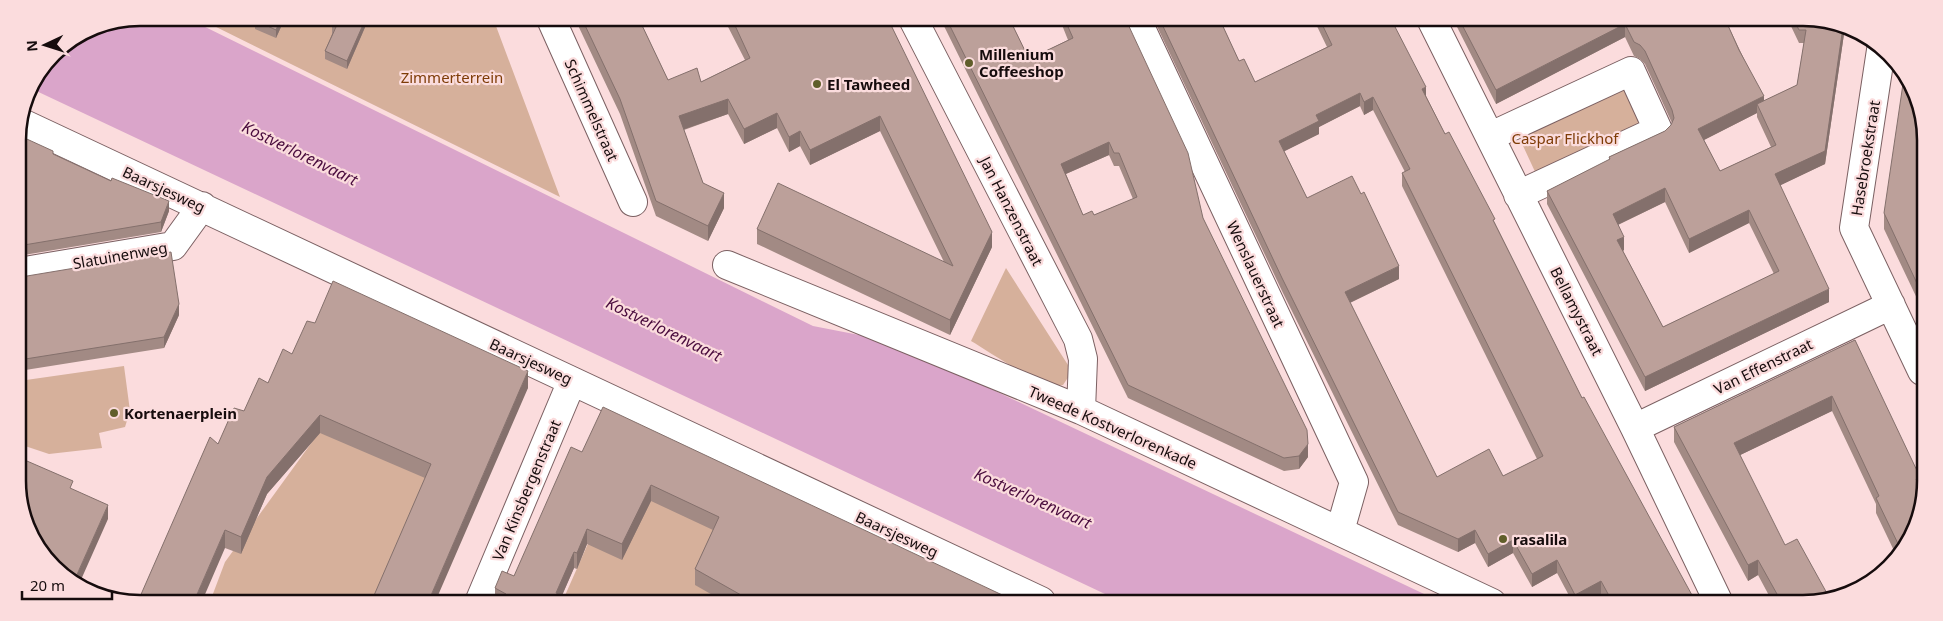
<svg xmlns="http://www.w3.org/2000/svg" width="1943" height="621" font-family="'Noto Sans',sans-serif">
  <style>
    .green { fill: #d6b09b }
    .water { fill: #daa5ca }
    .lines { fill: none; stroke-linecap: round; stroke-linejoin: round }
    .street-casing { stroke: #7b6062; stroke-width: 30 }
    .street { stroke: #fff; stroke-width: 28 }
    .wall { fill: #a28a84; fill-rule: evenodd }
    .shaded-wall { fill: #84706c }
    .building { fill: #bca09a; stroke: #84706c; fill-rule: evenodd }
    .poi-dot { fill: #605e2a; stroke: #fbdcdd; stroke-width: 2 }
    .labels { text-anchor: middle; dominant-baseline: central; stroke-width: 4.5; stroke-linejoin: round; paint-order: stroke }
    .poi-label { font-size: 15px; font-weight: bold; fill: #160c0d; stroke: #fbdcdd; text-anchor: start }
    .park-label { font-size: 15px; fill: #7e3c07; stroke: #fbdcdd }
    .street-label { font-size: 15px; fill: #160c0d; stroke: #fbdcdd }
    .water-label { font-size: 16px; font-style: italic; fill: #4a0c3e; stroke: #fbdcdd }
    .rim { fill: none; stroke: #160c0d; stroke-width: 2.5 }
  </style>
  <rect width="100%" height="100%" fill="#fbdcdd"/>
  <path class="green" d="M198 18H493L560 197Z
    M1631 63 1665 133 1544 191 1511 120Z
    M1006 268 1068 365 1069 376 1063 385C1041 389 992 353 971 341Z
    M124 366 130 411 125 427 99 433 102 448 49 454 19 444V381Z
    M365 369 469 431 406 600 211 599 225 562Z
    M617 478 902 601 563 600Z"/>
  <path class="water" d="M140 18H187L813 326 890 341 1441 602H1122L30 88 54 53 93 27Z"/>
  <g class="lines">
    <g class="street-casing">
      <path id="street" d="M551 19 633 202
        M913 19 1078 339 1083 359 1081 410
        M1137 20 1354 482 1340 531
        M1432 21 1635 428 1719 603
        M1881 50 1854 228 1922 371
        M20 122 1041 601
        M1491 136 1631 71 1658 130 1518 195
        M727 265 1081 410 1492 603
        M19 272 173 246 202 206
        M1635 428 1891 305
        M480 600 572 381"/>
    </g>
    <use href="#street" class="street"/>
  </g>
  <path class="wall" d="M285 18 276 38 255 29V20Z
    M335 18H369L347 69 325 59V51L332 34V25Z
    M575 19H639L668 80 701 82 745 60 724 19H888L992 247 950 335 757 244V229L944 262 880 131 810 165 800 146 789 152 777 128 744 144 728 114 684 130 703 183 724 208 708 241 656 216 620 114Z
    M941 20H1010L1029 59 1068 40 1060 20H1126L1203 218 1308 457 1299 469 1284 471 1128 398ZM1109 155 1114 166H1119L1133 199 1094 215H1083L1066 174Z
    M1154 20H1220L1239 61 1255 82 1327 47 1314 20 1392 21 1426 96 1445 134 1495 223 1582 398 1693 603H1606L1601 594 1584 603H1573L1557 573 1532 587 1513 553 1488 567 1475 543 1458 552 1398 525 1282 291ZM1360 106 1364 115 1373 110 1405 172 1402 173V186L1537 459 1503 476 1437 477 1350 303 1399 279 1307 198 1284 151 1319 134V127Z
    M1454 21H1726L1764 101 1797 85 1804 43H1799L1789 22H1835L1844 27V34L1825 164 1780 185 1829 302 1645 391 1547 204V191L1609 160V157L1665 131 1671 125 1672 123 1645 64 1640 59 1634 56 1625 37 1496 104ZM1757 113V117L1771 147 1720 171 1704 140ZM1665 202 1689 253 1749 223 1774 274 1663 327 1623 251 1624 250 1618 225Z
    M1923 116 1922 309 1884 229V213Z
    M18 135 53 154 169 211 161 232 18 256Z
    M19 277 179 315 164 348 19 371Z
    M1855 340 1920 488 1905 549 1897 557 1876 513V504L1832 411 1740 455 1811 603H1773L1758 575 1748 581 1674 442V427Z
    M292 354 528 388 425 478 320 433 267 494 241 554 225 548 218 444 244 411Z
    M582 452 1015 601H723L695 585V569L713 530 651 501 622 560 587 544 577 569 574 568 560 600H495V588L514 576Z"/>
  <path class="shaded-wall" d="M281 18H285L276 38V30Z
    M366 18H369L347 69V61Z
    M1625 24V37L1496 104V90Z
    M1843 27H1844V34L1825 164 1775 188V174Z
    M1426 87V100L1422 89Z
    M1360 93V106L1319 127V134L1279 154V141L1316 115Z
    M1764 96V110L1757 104V113L1698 143V129Z
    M1373 97V110L1364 115V102Z
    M728 99V114L679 131V116Z
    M777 113V128L744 144V129Z
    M880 116V131L810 165V150Z
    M800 131V146L789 152V137Z
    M1109 142V155L1061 176V164Z
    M1665 188V202L1613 227V214Z
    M724 193V208L708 241V226Z
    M169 201V211L161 232V222Z
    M1749 210V223L1689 253V239Z
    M992 232V247L950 335V320Z
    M1624 237V250L1617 254V240Z
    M1399 266V279L1345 305V292Z
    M1829 289V302L1645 391V377Z
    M179 304V315L164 348V337Z
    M528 371V388L436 600H429Z
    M1832 396V411L1734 458V443Z
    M320 415V433L267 494 241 554V537L267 477Z
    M1308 444V457L1299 469V456Z
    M1920 477V492L1916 479Z
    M651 485V501L622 560V544Z
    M108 505V519L80 582 75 579Z
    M587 529V544L577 569V553Z
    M225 530V548L203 599H195Z
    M1475 530V543L1458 552V539Z
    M1513 540V553L1488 567V554Z
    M574 552V568L560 600H556V593Z
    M1557 560V573L1532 587V574Z
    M1758 560V575L1748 581V565Z
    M1601 581V594L1584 603H1575V595Z
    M1657 595V603H1642Z
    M1693 597V603H1682Z"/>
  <path class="building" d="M256 18H281L276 30 255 20Z
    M335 18H366L347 61 325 51 336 27 332 25Z
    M582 19H639L668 80 697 68 701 82 750 58 732 19H888L992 232 950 320 757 229 778 183 953 266 880 116 810 150 800 131 789 137 777 113 744 129 728 99 679 116 703 183 724 193 708 226 656 201 620 99Z
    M947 20H1010L1029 59 1073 38 1065 20H1126L1188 153 1203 218 1307 430 1308 444 1299 456 1284 458 1128 385ZM1109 142 1114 153H1119L1137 197 1094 215 1092 211 1083 215 1061 164Z
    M1160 20H1220L1239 61 1244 59 1255 82 1332 45 1320 20 1392 21 1426 87 1422 89 1445 134 1449 132 1495 219 1493 220 1582 398 1584 397 1693 597 1682 603H1662L1657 595 1642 603H1613L1601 581 1575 595 1557 560 1532 574 1513 540 1488 554 1475 530 1458 539 1398 512 1282 278ZM1360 93 1364 102 1373 97 1410 169 1402 173 1543 456 1503 476 1489 449 1437 477 1345 292 1399 266 1364 192 1361 194 1352 176 1307 198 1279 141 1319 121 1316 115Z
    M1460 21H1726L1739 50 1764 96 1698 129 1720 171 1776 145 1757 104 1797 85 1806 30H1799L1795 22H1835L1843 27 1825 151 1775 174 1829 289 1645 377 1547 191 1610 159 1609 157 1665 131 1671 125 1674 118 1672 110 1645 51 1640 45 1634 42 1625 24 1496 90ZM1665 188 1689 239 1749 210 1779 271 1663 327 1617 240 1624 237 1613 214Z
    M1904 77 1923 116 1922 294 1884 213Z
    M18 135 53 151V154L111 181 112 178 169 201 161 222 18 246V191L23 190 18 188Z
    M171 252 179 304 164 337 19 360V277H21Z
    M333 281 528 371 429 600H372L431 464 320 415 267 477 241 537 225 530 195 599H139L210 437 218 444 234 408 244 411 259 378 268 383 283 349 292 354 307 321 315 323Z
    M1855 340 1920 477 1916 479 1921 490V513L1905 549 1902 552 1876 498 1879 496 1832 396 1734 443 1785 545 1797 539 1829 597 1811 603H1782L1758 560 1748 565 1674 427Z
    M603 407 1015 601H787L741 595 695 569 719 517 651 485 622 544 587 529 577 553 574 552 556 593 559 594 556 600H504L506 594 495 588 502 571 514 576 571 447 582 452Z
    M20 458 73 481 70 488 108 505 75 579 48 562 20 505Z"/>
  <g class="poi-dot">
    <circle cx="969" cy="63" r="5"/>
    <circle cx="817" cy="84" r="5"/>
    <circle cx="114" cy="413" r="5"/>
    <circle cx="1503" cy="539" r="5"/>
  </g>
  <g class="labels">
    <g class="poi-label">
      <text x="979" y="54">Millenium<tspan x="979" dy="17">Coffeeshop</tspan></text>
      <text x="827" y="84">El Tawheed</text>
      <text x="124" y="413">Kortenaerplein</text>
      <text x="1513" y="539">rasalila</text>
    </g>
    <g class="park-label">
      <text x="452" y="77">Zimmerterrein</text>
      <text x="1565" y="138">Caspar Flickhof</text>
    </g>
    <g class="street-label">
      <text transform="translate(592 110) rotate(66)">Schimmelstraat</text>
      <text transform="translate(1865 158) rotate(-81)">Hasebroekstraat</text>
      <text transform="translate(164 189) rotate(25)">Baarsjesweg</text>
      <text transform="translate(1012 211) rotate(63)">Jan Hanzenstraat</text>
      <text transform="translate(120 255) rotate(-10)">Slatuinenweg</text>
      <text transform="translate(1256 274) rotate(65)">Wenslauerstraat</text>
      <text transform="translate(1577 311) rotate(63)">Bellamystraat</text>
      <text transform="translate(531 361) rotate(25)">Baarsjesweg</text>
      <text transform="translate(1763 366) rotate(-26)">Van Effenstraat</text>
      <text transform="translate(1113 427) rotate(24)">Tweede Kostverlorenkade</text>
      <text transform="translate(526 490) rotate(-67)">Van Kinsbergenstraat</text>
      <text transform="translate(897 534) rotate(25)">Baarsjesweg</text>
    </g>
    <g class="water-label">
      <text transform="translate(300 153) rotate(26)">Kostverlorenvaart</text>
      <text transform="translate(664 329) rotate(26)">Kostverlorenvaart</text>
      <text transform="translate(1033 498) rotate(24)">Kostverlorenvaart</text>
    </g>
  </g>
  <path d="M0 0H1943V621H0ZM140 26H1803A114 114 0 0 1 1917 140V481A114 114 0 0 1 1803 595H140A114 114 0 0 1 26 481V140A114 114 0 0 1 140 26Z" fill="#fbdcdd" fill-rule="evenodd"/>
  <path class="rim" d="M140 26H1803A114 114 0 0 1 1917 140V481A114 114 0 0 1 1803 595H140A114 114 0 0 1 26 481V140A114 114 0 0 1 140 26Z"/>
  <g transform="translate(45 45) rotate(266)" stroke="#fbdcdd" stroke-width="4" paint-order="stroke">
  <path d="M0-4L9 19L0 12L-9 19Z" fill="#160c0d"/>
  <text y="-8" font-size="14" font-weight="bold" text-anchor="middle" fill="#160c0d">N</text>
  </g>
  <path d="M22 591v8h90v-8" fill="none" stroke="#160c0d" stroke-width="2.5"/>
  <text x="30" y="591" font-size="15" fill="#160c0d" stroke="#fbdcdd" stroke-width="4" paint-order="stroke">20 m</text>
</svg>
